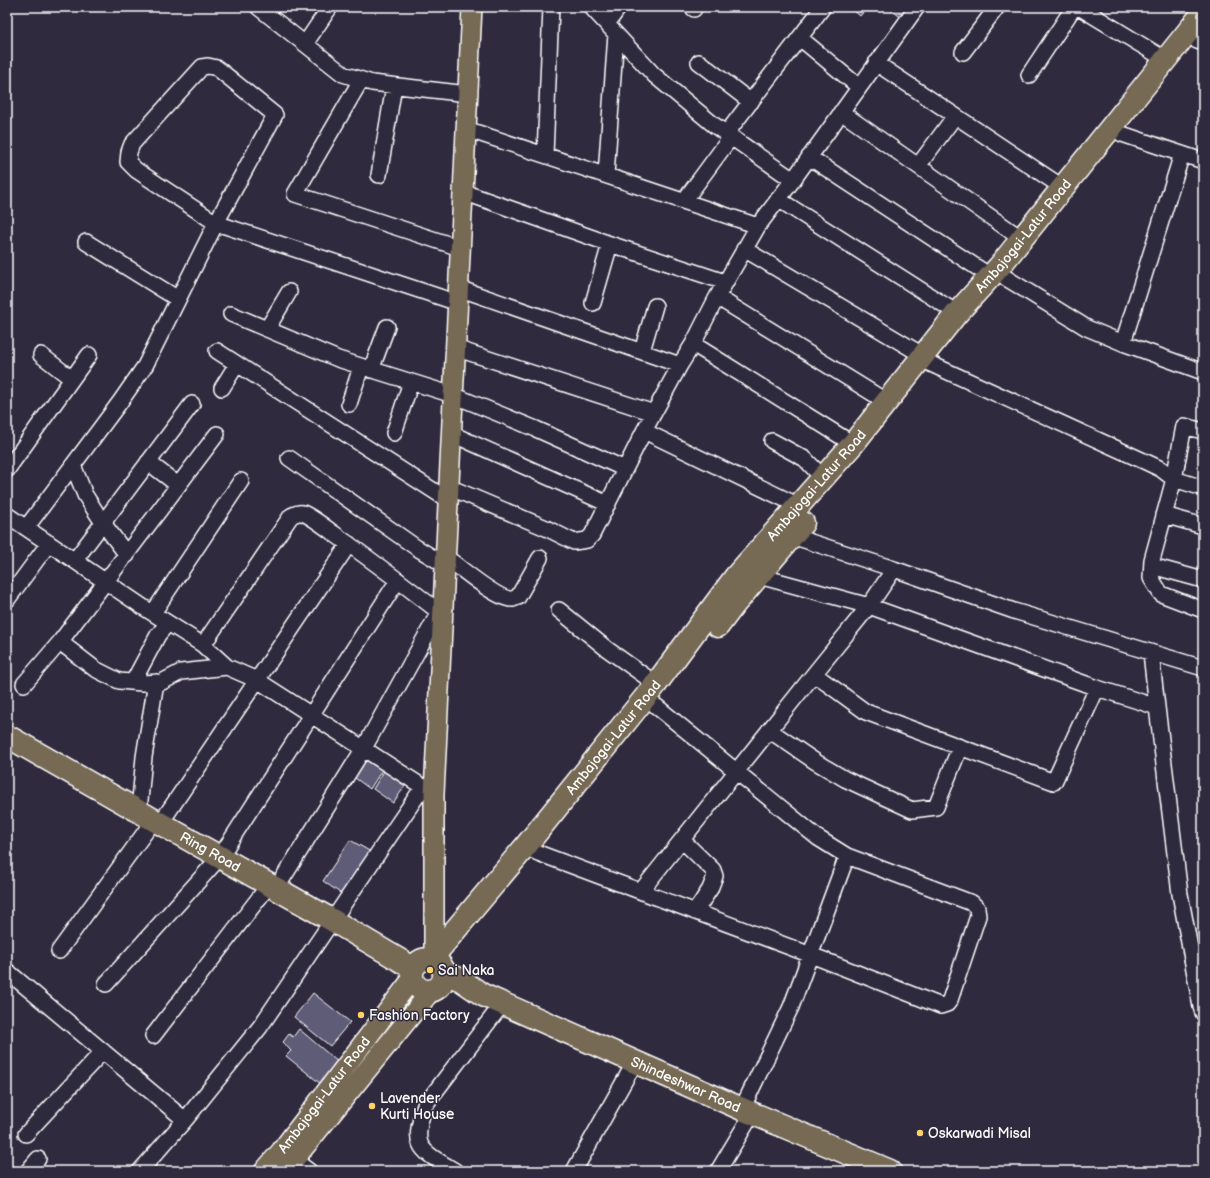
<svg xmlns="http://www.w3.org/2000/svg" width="1210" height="1178" font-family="'Balsamiq Sans',sans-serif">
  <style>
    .building { fill: #5f5b78; stroke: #fff }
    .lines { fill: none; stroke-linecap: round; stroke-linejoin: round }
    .minor-casing { stroke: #fff; stroke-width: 18 }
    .major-casing { stroke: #fff; stroke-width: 22 }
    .highway-casing { stroke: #fff; stroke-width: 25 }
    .minor { stroke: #2f2a3d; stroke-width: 15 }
    .major { stroke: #776a54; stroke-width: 19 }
    .highway { stroke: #776a54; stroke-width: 22 }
    .poi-dot { fill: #ffd166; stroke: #2f2a3d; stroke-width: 1.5 }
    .labels { text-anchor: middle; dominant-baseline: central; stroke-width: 3; stroke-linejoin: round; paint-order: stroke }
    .street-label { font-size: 14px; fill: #fff; stroke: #2f2a3d }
    .poi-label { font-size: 14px; fill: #fff; stroke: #2f2a3d; text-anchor: start }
  </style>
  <rect width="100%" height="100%" fill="#2f2a3d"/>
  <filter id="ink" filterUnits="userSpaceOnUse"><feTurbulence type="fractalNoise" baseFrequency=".025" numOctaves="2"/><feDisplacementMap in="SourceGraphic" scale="8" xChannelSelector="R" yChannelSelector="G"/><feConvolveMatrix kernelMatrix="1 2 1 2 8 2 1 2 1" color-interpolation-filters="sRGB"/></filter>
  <g filter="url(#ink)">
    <path class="building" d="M850 7H868L860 16Z
      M887 7H910L902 18Z
      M363 758 382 770 370 789 351 775Z
      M384 771 405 786 393 803 373 789Z
      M350 840 373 853 343 895 323 881Z
      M313 993 350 1022 330 1046 294 1017Z
      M299 1029 339 1063 321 1084 286 1056 291 1051 283 1042 289 1034 293 1037Z"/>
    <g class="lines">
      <g class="minor-casing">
        <path id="minor" d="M258 7 343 74 372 83 468 94
          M591 7 654 75 714 125 793 180 758 226
          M692 7 694 9
          M1079 7 1166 60
          M607 24 619 7
          M800 38 859 87
          M1197 41 1203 43
          M305 44 330 7
          M963 52 997 7
          M699 62 751 102
          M876 63 1062 187
          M1029 75 1074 7
          M361 80 295 194 460 248
          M841 112 1022 239
          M726 134 823 7
          M1122 134 1203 161
          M545 155 551 7
          M809 157 990 276
          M918 166 955 116
          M379 175 394 86
          M606 175 616 34
          M793 180 917 7
          M463 192 610 244 725 282
          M778 199 957 313
          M684 201 731 137
          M86 242 178 299
          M744 249 924 356
          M1006 278 1087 328 1123 343 1203 372
          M458 288 680 365
          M717 297 887 402
          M593 303 610 244
          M231 314 338 359 453 395 536 429 625 469
          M267 329 289 292
          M1123 343 1182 154
          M693 344 853 444
          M455 348 654 413
          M217 351 448 500
          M642 351 655 306
          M41 355 72 379
          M931 364 1146 462 1161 469 1174 479 1203 488
          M371 370 387 327
          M222 388 237 364
          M349 404 361 367
          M644 431 799 506
          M1203 431 1184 426 1174 479 1152 560 1151 578 1161 594 1203 610
          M394 433 411 382
          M452 434 608 504
          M772 441 805 459 824 479
          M289 458 417 548 445 565
          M148 462 178 485
          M73 465 85 495 103 523 127 555
          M7 470 89 355
          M449 487 546 528 574 542 587 540 592 535 644 431 680 365 693 344 717 297 758 226 466 129
          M7 515 146 609 203 645 227 667 257 680 434 794
          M1164 515 1203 526
          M26 528 120 402 145 366 216 223 275 115 217 68 208 66 202 67 132 144 129 152 128 162 136 170 216 223 458 303
          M792 536 894 569 1014 611 1203 668
          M446 557C458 566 499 601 513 599 513 599 517 597 518 597L540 558
          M75 560 192 404
          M1152 566 1203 580
          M753 571 759 576 869 606 1097 688 1054 782 866 712 814 674
          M7 600 49 543
          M559 610 607 649 656 684
          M153 613 241 481
          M60 642 95 669 119 681 142 683 162 682 181 672 227 667
          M203 645 291 516C295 514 298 512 303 513 314 518 326 528 336 535 371 560 405 585 439 612
          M1151 653 1157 707
          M133 682 158 635 168 623
          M24 684 60 642 217 434
          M1097 688 1157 707 1180 894 1201 1007 1203 1013
          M769 730 816 762 845 779 912 810 936 807 960 747
          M139 811 144 757 156 682
          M160 824 349 544
          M682 840 713 870 715 876 710 889 695 912
          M525 847 538 853 811 955 941 1006 947 1004 950 1000 978 916 977 908 972 903 847 856 818 838 656 706
          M276 889 364 748 443 605
          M641 891 814 674 869 606 894 569
          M59 951 154 820
          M7 971 185 1120
          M106 984 220 857 398 580
          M153 1036 269 885
          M742 1109 791 1007 847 856
          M26 1134 103 1051
          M294 1160 309 1171
          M28 1171 38 1159
          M140 1171 185 1120 260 1027 423 787
          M455 1171C419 1149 411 1148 425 1105L503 1003
          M574 1171 635 1062
          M718 1171 752 1114"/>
      </g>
      <g class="major-casing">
        <g id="major">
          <path d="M434 953V794L472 7"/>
          <path id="s1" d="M264 1171 281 1151 412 979"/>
          <path d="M285 1171 431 991"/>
        </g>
      </g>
      <g class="highway-casing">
        <g id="highway">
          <path d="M718 626 733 606 803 523"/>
          <path id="s2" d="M7 736 154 820 332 920 413 968"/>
          <path id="s3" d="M431 959 525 847 656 684 736 576 853 444 957 313 999 267 1203 13"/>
          <circle cx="428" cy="975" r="16"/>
          <path id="s4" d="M444 972 461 980 483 995 742 1109 890 1171"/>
        </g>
      </g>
      <use href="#minor" class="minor"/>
      <use href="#major" class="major"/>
      <use href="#highway" class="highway"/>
    </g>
  </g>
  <g class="poi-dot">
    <circle cx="430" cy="970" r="4"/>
    <circle cx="361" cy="1015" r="4"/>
    <circle cx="372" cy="1106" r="4"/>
    <circle cx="920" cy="1133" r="4"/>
  </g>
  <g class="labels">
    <g class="street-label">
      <text stroke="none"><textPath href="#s3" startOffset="935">Ambajogai-Latur Road</textPath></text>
      <text stroke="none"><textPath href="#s3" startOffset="611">Ambajogai-Latur Road</textPath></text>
      <text stroke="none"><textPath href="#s3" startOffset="287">Ambajogai-Latur Road</textPath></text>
      <text stroke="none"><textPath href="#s2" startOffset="234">Ring Road</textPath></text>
      <text stroke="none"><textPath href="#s4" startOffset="267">Shindeshwar Road</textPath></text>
      <text stroke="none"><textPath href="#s1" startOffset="97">Ambajogai-Latur Road</textPath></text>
    </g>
    <g class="poi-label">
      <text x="438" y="970">Sai Naka</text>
      <text x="369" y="1015">Fashion Factory</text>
      <text x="380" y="1098">Lavender<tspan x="380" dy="16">Kurti House</tspan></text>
      <text x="928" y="1133">Oskarwadi Misal</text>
    </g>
  </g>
  <rect width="1210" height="1178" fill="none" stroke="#2f2a3d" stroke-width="24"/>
  <rect x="12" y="12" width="1186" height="1154" fill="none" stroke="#fff" stroke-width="1.5" filter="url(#ink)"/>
</svg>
